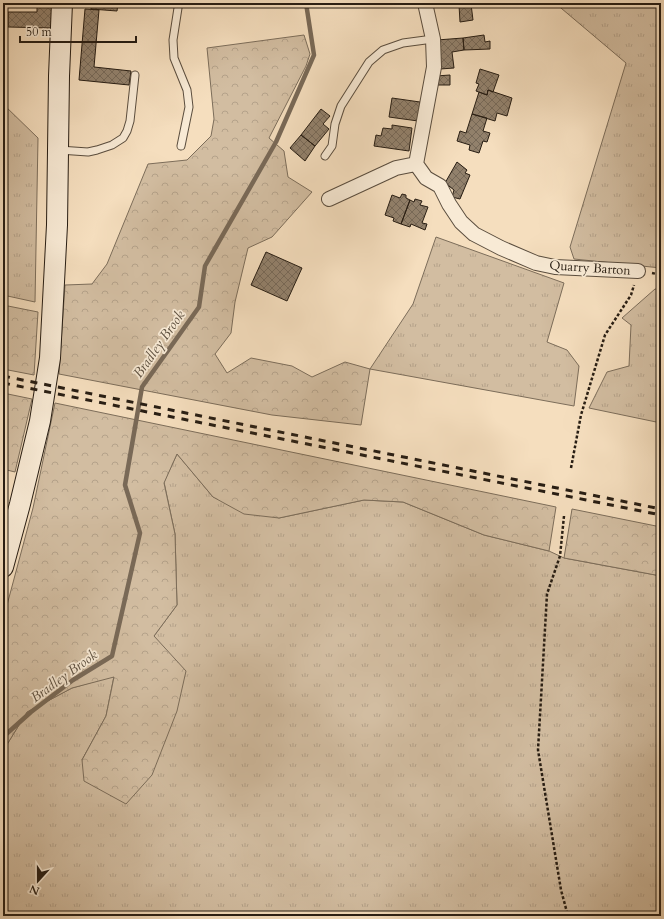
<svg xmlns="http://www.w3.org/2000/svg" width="664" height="919" font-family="Cardo,serif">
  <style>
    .grass { fill: url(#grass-tufts); stroke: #7c6d5a }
    .forest { fill: url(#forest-crowns); stroke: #7c6d5a }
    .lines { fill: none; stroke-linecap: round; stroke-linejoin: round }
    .stream { stroke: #796957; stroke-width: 4.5 }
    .building { fill: url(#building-cross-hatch); stroke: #271d13 }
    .lane-casing { stroke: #5a4d3e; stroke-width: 9 }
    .street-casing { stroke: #5a4d3e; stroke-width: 16 }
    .secondary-casing { stroke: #271d13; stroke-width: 22 }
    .path { stroke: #271d13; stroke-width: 2.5; stroke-dasharray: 3 2; stroke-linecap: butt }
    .lane { stroke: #f8ead5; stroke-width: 7 }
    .street { stroke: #f8ead5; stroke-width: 14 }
    .secondary { stroke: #f8ead5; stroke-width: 20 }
    .rail { stroke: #271d13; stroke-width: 3; stroke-dasharray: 7 7; stroke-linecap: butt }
    .labels { text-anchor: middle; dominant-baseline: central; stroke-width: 3.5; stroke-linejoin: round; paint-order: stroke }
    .street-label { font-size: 13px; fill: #271d13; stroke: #f8ead5 }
    .water-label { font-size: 14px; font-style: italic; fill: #5d5040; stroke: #f8ead5 }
  </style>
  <defs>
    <pattern id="grass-tufts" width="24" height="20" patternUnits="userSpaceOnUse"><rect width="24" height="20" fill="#d2bda1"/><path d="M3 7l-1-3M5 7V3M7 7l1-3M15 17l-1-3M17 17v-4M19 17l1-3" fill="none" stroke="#b4a28a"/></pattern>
    <pattern id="forest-crowns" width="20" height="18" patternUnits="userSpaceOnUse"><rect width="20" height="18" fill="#d2bda1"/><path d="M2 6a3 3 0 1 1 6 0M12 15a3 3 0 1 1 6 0" fill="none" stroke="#b4a28a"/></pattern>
    <pattern id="building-cross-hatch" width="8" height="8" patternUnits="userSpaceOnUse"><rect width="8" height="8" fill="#92816c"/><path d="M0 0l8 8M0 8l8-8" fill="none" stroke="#776958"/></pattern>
  </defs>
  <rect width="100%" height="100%" fill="#f5debe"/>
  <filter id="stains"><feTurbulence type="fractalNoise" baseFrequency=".005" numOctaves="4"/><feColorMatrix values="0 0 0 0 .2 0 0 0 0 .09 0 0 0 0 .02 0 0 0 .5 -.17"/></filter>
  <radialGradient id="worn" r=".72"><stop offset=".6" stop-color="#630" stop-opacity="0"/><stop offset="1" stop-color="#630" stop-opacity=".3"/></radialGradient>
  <path class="grass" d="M555 3H661V268L574 259 570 247 626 63Z
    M3 104 38 138 35 302 3 295Z
    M436 237 564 283 547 342 567 350 579 366 574 406 370 369 413 304Z
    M655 289H661V423L589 408 607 372 629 366 631 325 622 318Z
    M177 454 213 497 279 518 364 500 403 502 484 535 549 551 564 558 661 576V916H3V751L27 712 72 688 114 676 106 716 82 760 154 636 177 605 175 534 164 482Z"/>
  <path class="forest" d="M304 35 310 54 306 66 269 138 284 151 288 177 312 192 272 237 248 248 235 302 231 333 215 354 227 373 251 358 292 366 312 377 345 362 370 369 361 425 272 415 59 374 65 285 92 284 107 264 148 164 187 160 211 136 214 119 207 48Z
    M3 305 38 312 34 375 3 369Z
    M3 393 32 399 15 472 3 469Z
    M55 403 556 507 549 551 484 535 403 502 364 500 279 518 244 514 213 497 177 454 164 483 175 534 177 605 154 636 186 671 177 711 152 775 126 804 84 781 82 760 106 716 114 677 72 688 27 712 3 751V620L33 508Z
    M572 509 661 527V576L564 558Z"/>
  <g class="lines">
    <path class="stream" d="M3 737 31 712 73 680 112 656 140 533 125 485 142 387 199 307 205 266 276 142 314 55 306 3"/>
  </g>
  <path class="building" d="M37 3H52V28L8 27V12H37Z
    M91 3H118L117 11 91 9Z
    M471 4 473 20 460 22 459 5Z
    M85 9 99 10 94 67 131 71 129 85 79 80Z
    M484 35 485 42 490 41V49L464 50 463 38Z
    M463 38 464 50 452 52 454 68 440 69 437 40Z
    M480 69 499 75 493 92 488 90 487 95 476 91 479 84 476 83Z
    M450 75V85H436V76Z
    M488 90 512 98 507 116 497 113 495 121 472 114 479 92 487 95Z
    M392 98 420 102 418 121 389 117Z
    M321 109 330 116 323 124 329 129 315 146 301 135Z
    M472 114 487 118 483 131 490 133 487 142 483 141 479 153 469 150 470 145 457 141 460 131 466 133Z
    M392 125 412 128 409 151 374 146 376 135 381 136 383 128 392 129Z
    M301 135 315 146 305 161 290 148Z
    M457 162 467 170 465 173 470 175 460 199 452 197 454 190 445 183Z
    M402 194 406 195V198L410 200 401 224 393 221 394 218 385 215 392 195 400 198Z
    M415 199 422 201 420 205 428 207 422 223 427 224 425 230 411 224 410 227 401 224 410 200 414 202Z
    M266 252 302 268 287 301 251 285Z"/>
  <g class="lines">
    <g class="lane-casing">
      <path id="lane" d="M177 3 178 8 173 40 174 58 187 90 189 107 181 146
        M59 150 88 152 97 150 112 145 123 138 127 131 130 121 135 75
        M325 156 332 146 335 124 341 106 369 62 383 50 403 43 433 39"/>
    </g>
    <g class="street-casing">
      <path id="street" d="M416 164 434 67 433 39 425 3
        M329 199 396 168 416 164 426 178 440 186 449 204 461 222 474 234 501 248 536 263 555 267 638 271"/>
    </g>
    <g class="secondary-casing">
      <path id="secondary" d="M3 567 20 504 40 421 50 358 57 225 59 76 62 3"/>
    </g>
    <path class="path" d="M652 273 661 275
      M571 468 581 415 605 335 631 295 634 285
      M564 516 560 556 547 594 538 750 561 890 568 916"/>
    <use href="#lane" class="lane"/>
    <use href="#street" class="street"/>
    <use href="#secondary" class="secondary"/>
    <path class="rail" d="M3 376 661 509
      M3 383 661 515"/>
  </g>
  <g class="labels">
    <g class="street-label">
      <text transform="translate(590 268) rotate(4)">Quarry Barton</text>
    </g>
    <g class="water-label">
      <text transform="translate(159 344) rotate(-55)">Bradley Brook</text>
      <text transform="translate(64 676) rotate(-36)">Bradley Brook</text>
    </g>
  </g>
  <rect width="664" height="919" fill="none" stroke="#f5debe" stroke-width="16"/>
  <rect x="4" y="4" width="656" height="911" fill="none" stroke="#271d13" stroke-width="2"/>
  <rect x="8" y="8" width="648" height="903" fill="none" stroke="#271d13"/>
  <g transform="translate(38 881) rotate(201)" stroke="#f8ead5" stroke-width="3" paint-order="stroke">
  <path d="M0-3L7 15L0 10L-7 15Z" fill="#271d13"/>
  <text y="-6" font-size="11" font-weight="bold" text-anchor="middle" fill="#271d13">N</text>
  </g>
  <path d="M20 36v6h116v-6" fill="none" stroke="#271d13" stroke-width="2"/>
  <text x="26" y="36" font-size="12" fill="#271d13" stroke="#f8ead5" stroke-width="3" paint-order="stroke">50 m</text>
  <rect width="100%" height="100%" filter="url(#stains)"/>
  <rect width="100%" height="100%" fill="url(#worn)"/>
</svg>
